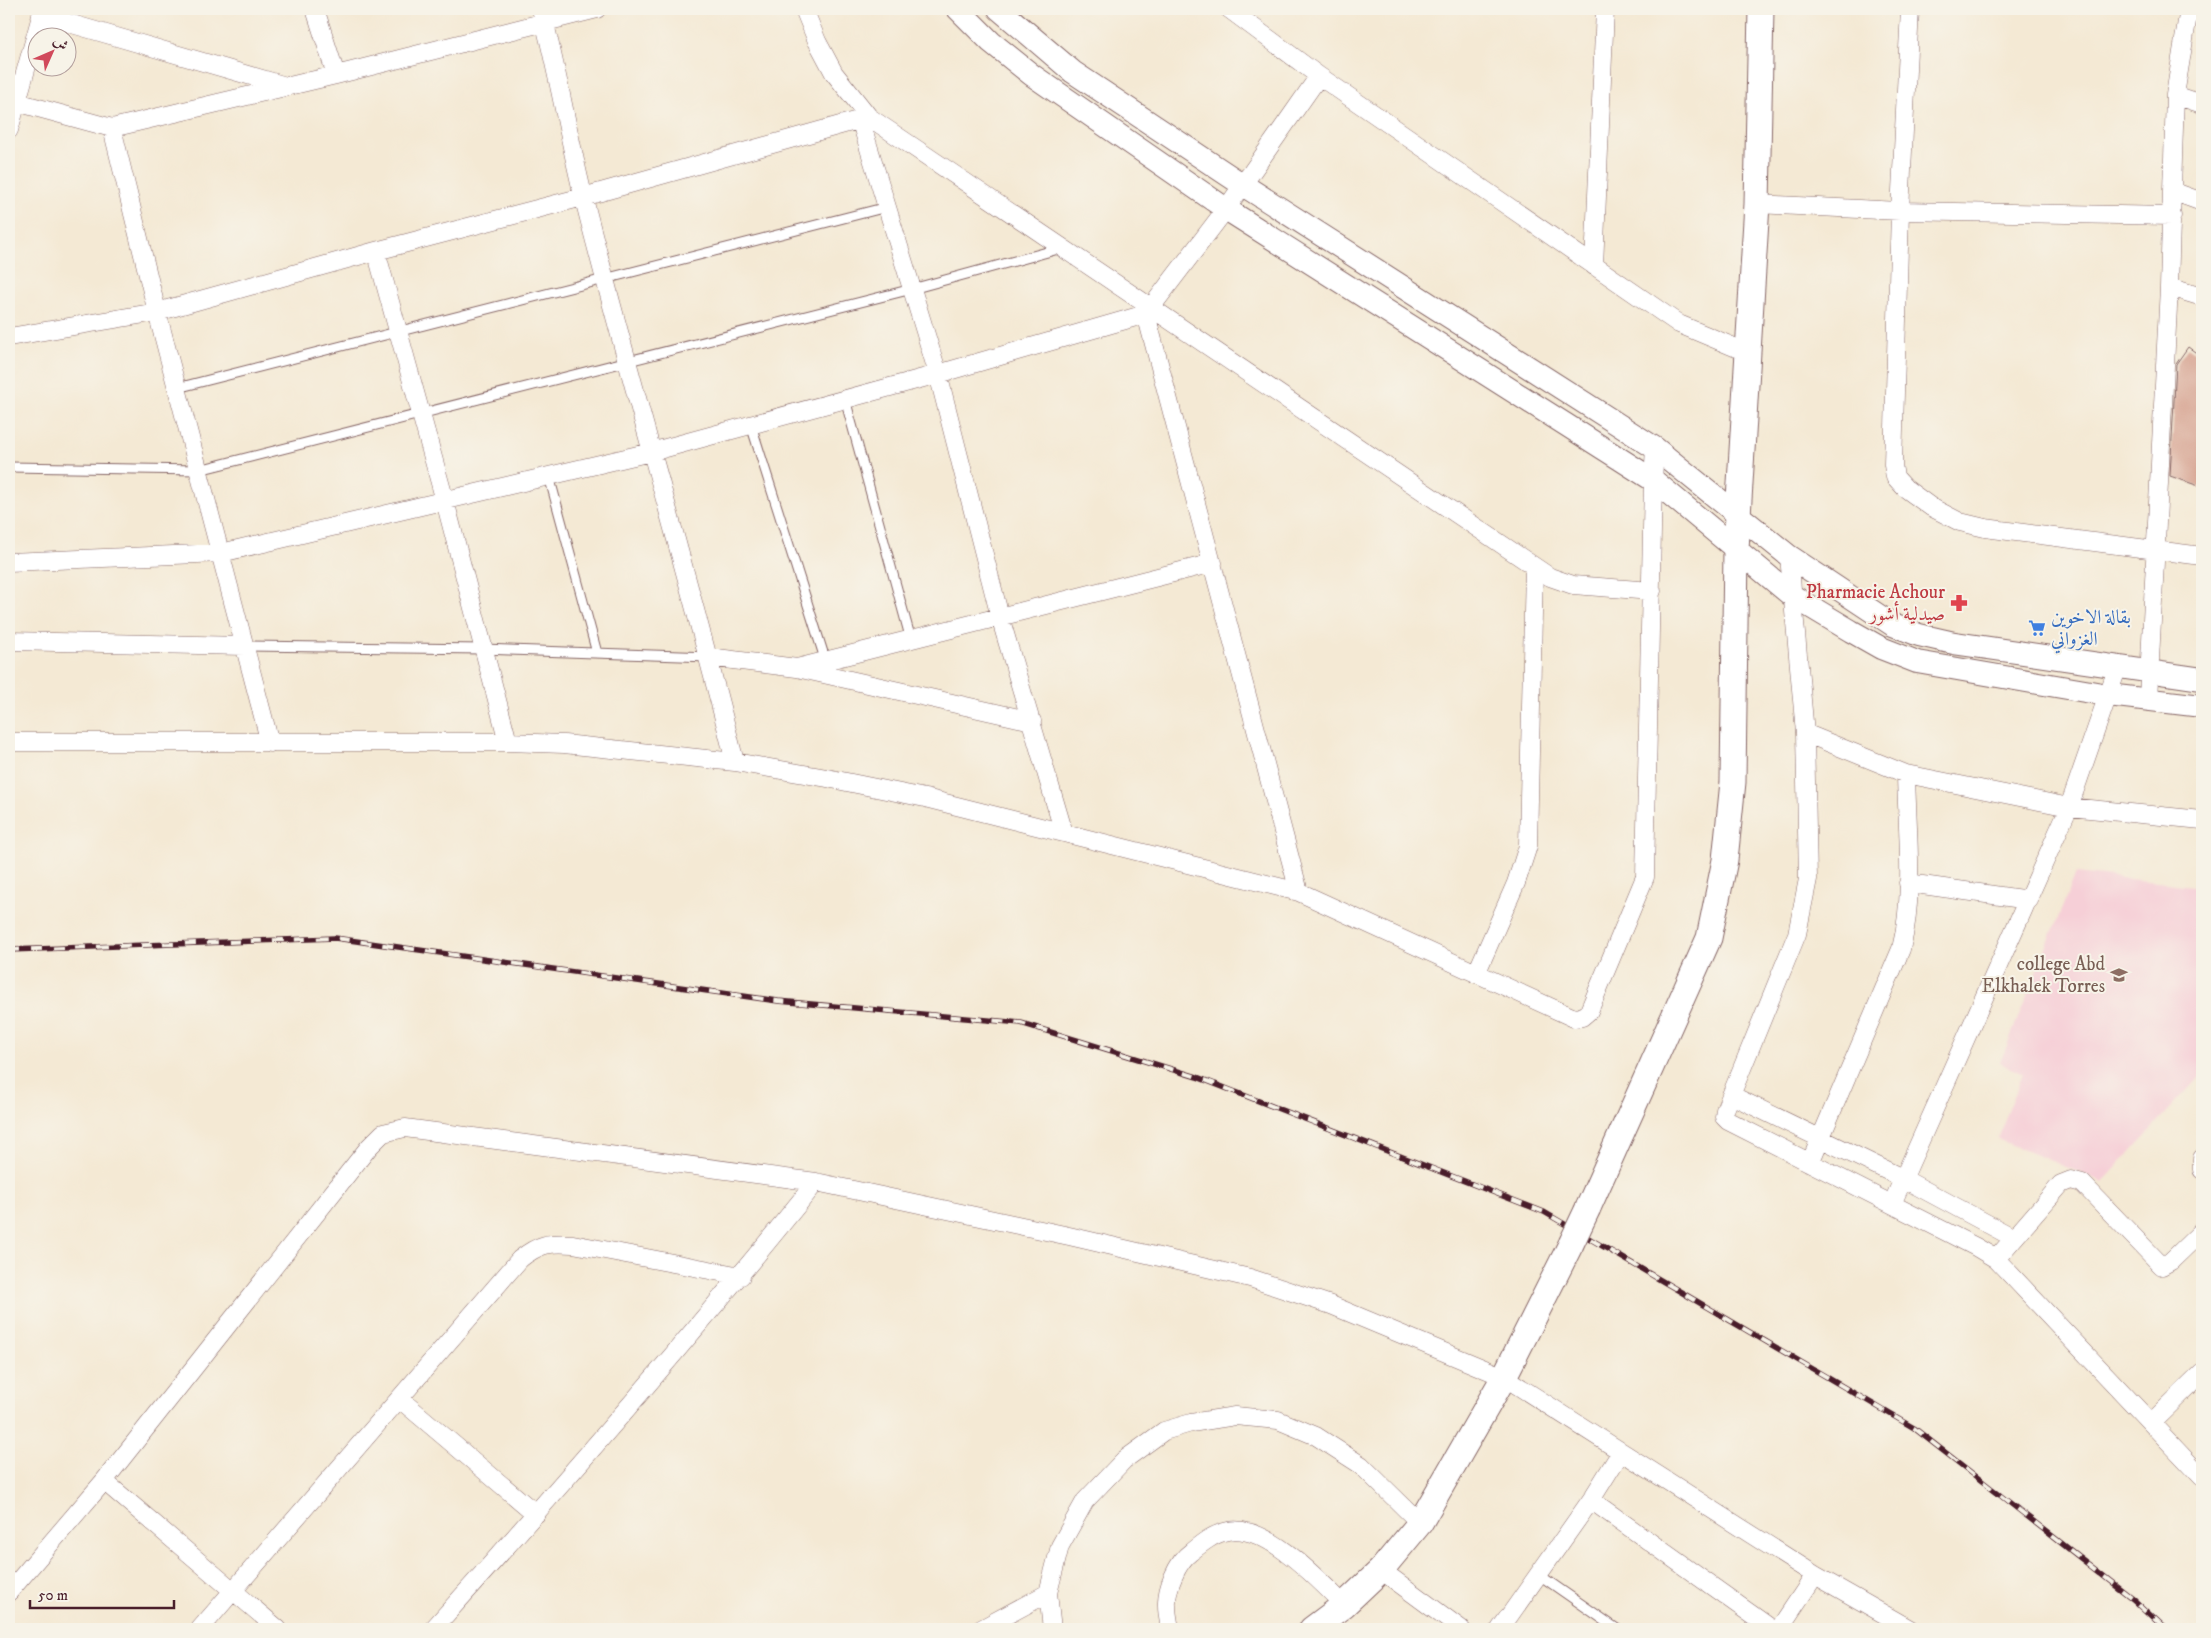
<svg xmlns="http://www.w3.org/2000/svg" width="2211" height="1638" font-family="'IM FELL DW Pica',Amiri,serif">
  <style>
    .built { fill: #f6cfd7 }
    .building { fill: #d6a18f }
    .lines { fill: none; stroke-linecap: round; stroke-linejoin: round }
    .service-casing { stroke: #866666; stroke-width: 11 }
    .minor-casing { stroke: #866666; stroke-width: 19 }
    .tertiary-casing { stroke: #866666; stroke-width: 24 }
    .secondary-casing { stroke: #866666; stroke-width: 27 }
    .service { stroke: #fff; stroke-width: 9 }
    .minor { stroke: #fff; stroke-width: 18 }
    .tertiary { stroke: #fff; stroke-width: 22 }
    .secondary { stroke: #fff; stroke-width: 25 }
    .rail-casing { stroke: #4a1f2b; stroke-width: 5.5 }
    .rail { stroke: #f7f3e8; stroke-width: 4; stroke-dasharray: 11; stroke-linecap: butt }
    .secondary-bridge-casing { stroke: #866666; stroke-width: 27; stroke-linecap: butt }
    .secondary-bridge { stroke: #fff; stroke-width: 25 }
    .labels { text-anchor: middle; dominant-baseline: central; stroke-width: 4; stroke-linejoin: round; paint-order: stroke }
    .health-label { font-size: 19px; fill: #be3a42; stroke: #f7f3e8; text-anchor: end }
    .shop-label { font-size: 19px; fill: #366cbe; stroke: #f7f3e8; text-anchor: start }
    .education-label { font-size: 19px; fill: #785e54; stroke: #f7f3e8; text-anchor: end }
  </style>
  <rect width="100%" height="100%" fill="#f7f3e8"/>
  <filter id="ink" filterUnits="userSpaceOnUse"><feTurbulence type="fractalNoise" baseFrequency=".02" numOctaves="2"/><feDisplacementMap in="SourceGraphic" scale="10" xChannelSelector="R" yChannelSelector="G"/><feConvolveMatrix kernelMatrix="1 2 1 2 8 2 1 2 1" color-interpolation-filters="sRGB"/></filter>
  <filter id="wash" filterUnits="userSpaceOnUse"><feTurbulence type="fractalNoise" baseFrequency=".0096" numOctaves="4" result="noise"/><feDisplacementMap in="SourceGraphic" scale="20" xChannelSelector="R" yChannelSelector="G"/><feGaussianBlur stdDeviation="1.12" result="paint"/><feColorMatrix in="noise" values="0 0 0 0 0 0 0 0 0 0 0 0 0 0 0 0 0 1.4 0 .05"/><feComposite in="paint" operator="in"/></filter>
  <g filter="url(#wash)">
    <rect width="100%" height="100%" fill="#f4e9d4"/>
    <path class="built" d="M2076 873 2202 887V1074L2103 1182 1997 1139 2023 1074 2000 1063Z"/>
    <g id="blocks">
      <path class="building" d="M2188 347 2202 357V487L2170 476 2176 364Z"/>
    </g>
  </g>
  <g filter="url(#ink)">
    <use href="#blocks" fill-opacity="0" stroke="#866666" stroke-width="1"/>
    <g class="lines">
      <g class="service-casing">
        <path id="service" d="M177 388 887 207
          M845 399 911 640
          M751 425 826 662
          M9 467 199 470 912 289 1062 248
          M549 476 597 653
          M245 646 483 649 709 657
          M1538 1574 1617 1629"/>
      </g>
      <g class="minor-casing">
        <path id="minor" d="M315 9 336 75
          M541 9C558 71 568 136 584 199 632 388 688 574 735 762
          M804 9 817 41 834 73 869 117
          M1229 9 1319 76 1679 324 1746 352
          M1910 9 1900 211 1893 465 1895 477 1905 488 1931 507 1960 522 1985 528 2202 556
          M41 15 286 86
          M2175 95 2202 104
          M9 100 112 128 336 75 597 9
          M860 119 938 374 1000 617 1064 833
          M112 128 157 312 270 743
          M9 130 43 9
          M2172 191 2202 202
          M1757 204 1900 211 2172 216
          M376 251 445 501 508 742
          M1594 266 1605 9
          M2169 287 2202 297
          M9 337 157 312 376 251 583 197 869 117 1550 577 1573 585 1652 591
          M1789 556 1805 733 1808 879 1797 934 1725 1110 1724 1117 1728 1121 1976 1247 1996 1259 2202 1477
          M9 562 221 553 651 452 938 374 1146 314
          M9 641 245 646
          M709 657 797 668 1032 721
          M797 668 1213 563
          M2148 699 2169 287 2175 95 2189 9
          M1805 733 1906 774 2069 807 2202 820
          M9 742H508L564 744 735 762 827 778 925 798 1299 892 1574 1018 1582 1017 1589 1011 1645 877 1653 480 1655 448
          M1908 883 2029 900
          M1299 892 1146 314 1226 209 1319 76
          M1476 974 1516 883 1528 846 1534 567
          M1731 1095 1902 1178 2014 1238
          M2202 1158V1170
          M1810 1163 1901 949C1915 893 1907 831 1906 774
          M1892 1204 2069 807 2117 669
          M1996 1259 2061 1184 2071 1180 2082 1183 2162 1266 2171 1261 2202 1231
          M401 1400 536 1514
          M2151 1423 2202 1373
          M104 1481 278 1629
          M1591 1500 1621 1452
          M1381 1570 1461 1629
          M9 1592 104 1481 369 1147 383 1133 405 1128 816 1182 1069 1236 1250 1278 1331 1305 1504 1377 1815 1575 1910 1629
          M200 1629 520 1259C539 1244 549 1242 573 1244L741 1276
          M433 1629C564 1483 693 1335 816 1182
          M981 1629 1048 1593
          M1052 1629 1048 1593 1060 1546 1085 1501 1124 1460 1164 1431 1191 1423 1235 1416 1278 1420 1316 1436 1361 1465 1420 1523
          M1170 1629C1169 1622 1167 1614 1167 1606 1166 1589 1177 1562 1191 1552 1202 1543 1213 1534 1228 1531 1266 1523 1320 1581 1344 1605
          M1500 1629 1591 1500 1772 1629
          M1779 1629 1815 1575"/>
      </g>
      <g class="tertiary-casing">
        <path id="tertiary" d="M958 9 991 42 1032 75 1226 209 1653 480 1791 595 1851 631 1881 648 1917 662 2108 695 2202 706
          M999 9 1073 72 1243 185 1655 448 1789 556 1893 625 1919 635 1954 643 2202 679"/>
      </g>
      <g class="secondary-casing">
        <path id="secondary" d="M1588 1208 1709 938 1725 860 1733 782 1736 549 1757 204 1761 9
          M1312 1629 1344 1605 1381 1570 1420 1523 1504 1377 1571 1244"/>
      </g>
      <use href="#service" class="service"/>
      <use href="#minor" class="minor"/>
      <use href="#tertiary" class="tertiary"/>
      <use href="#secondary" class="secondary"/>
      <g class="rail-casing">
        <path id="rail" d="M9 950 335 938 778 1001 1021 1023 1197 1077 1544 1212 1914 1428 2133 1599 2165 1629"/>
      </g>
      <use href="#rail" class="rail"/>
      <g class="secondary-bridge-casing">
        <path id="secondary-bridge" d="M1571 1244 1588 1208"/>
      </g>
      <use href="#secondary-bridge" class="secondary-bridge"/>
    </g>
  </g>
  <defs>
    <g id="pharmacy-bare" transform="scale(1.35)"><path d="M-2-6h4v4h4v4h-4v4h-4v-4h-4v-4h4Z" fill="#e0444e" stroke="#f7f3e8" stroke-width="2.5" paint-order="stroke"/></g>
    <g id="supermarket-bare" transform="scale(1.35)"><path d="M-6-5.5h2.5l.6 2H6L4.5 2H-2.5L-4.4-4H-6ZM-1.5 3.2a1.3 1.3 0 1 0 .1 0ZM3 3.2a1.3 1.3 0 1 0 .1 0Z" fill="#3f7fe0" stroke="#f7f3e8" stroke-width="2.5" paint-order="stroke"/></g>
    <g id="school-bare" transform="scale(1.35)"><path d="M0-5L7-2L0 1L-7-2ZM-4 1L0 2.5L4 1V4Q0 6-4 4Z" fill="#8d6e63" stroke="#f7f3e8" stroke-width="2.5" paint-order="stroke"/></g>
  </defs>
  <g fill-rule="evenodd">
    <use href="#pharmacy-bare" x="1959" y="603"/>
    <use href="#supermarket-bare" x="2037" y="628"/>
    <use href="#school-bare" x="2119" y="975"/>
  </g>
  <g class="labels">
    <g class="health-label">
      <text x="1945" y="592">Pharmacie Achour<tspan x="1945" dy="22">صيدلية أشور</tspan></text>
    </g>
    <g class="shop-label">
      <text x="2051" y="617">بقالة الاخوين<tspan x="2051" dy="22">الغزواني</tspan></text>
    </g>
    <g class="education-label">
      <text x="2105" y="964">college Abd<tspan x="2105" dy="22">Elkhalek Torres</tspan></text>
    </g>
  </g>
  <rect width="2211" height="1638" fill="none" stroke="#f7f3e8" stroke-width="30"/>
  <g transform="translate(52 52) rotate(45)"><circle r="24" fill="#f7f3e8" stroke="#b29e9c"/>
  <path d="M0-4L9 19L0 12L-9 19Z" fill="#d1495b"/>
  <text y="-8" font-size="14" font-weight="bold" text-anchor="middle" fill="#4a1f2b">ش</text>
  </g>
  <path d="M30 1600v8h144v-8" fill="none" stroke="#4a1f2b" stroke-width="2.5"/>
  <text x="38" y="1600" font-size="15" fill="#4a1f2b" stroke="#f7f3e8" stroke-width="4" paint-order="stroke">50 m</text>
</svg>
